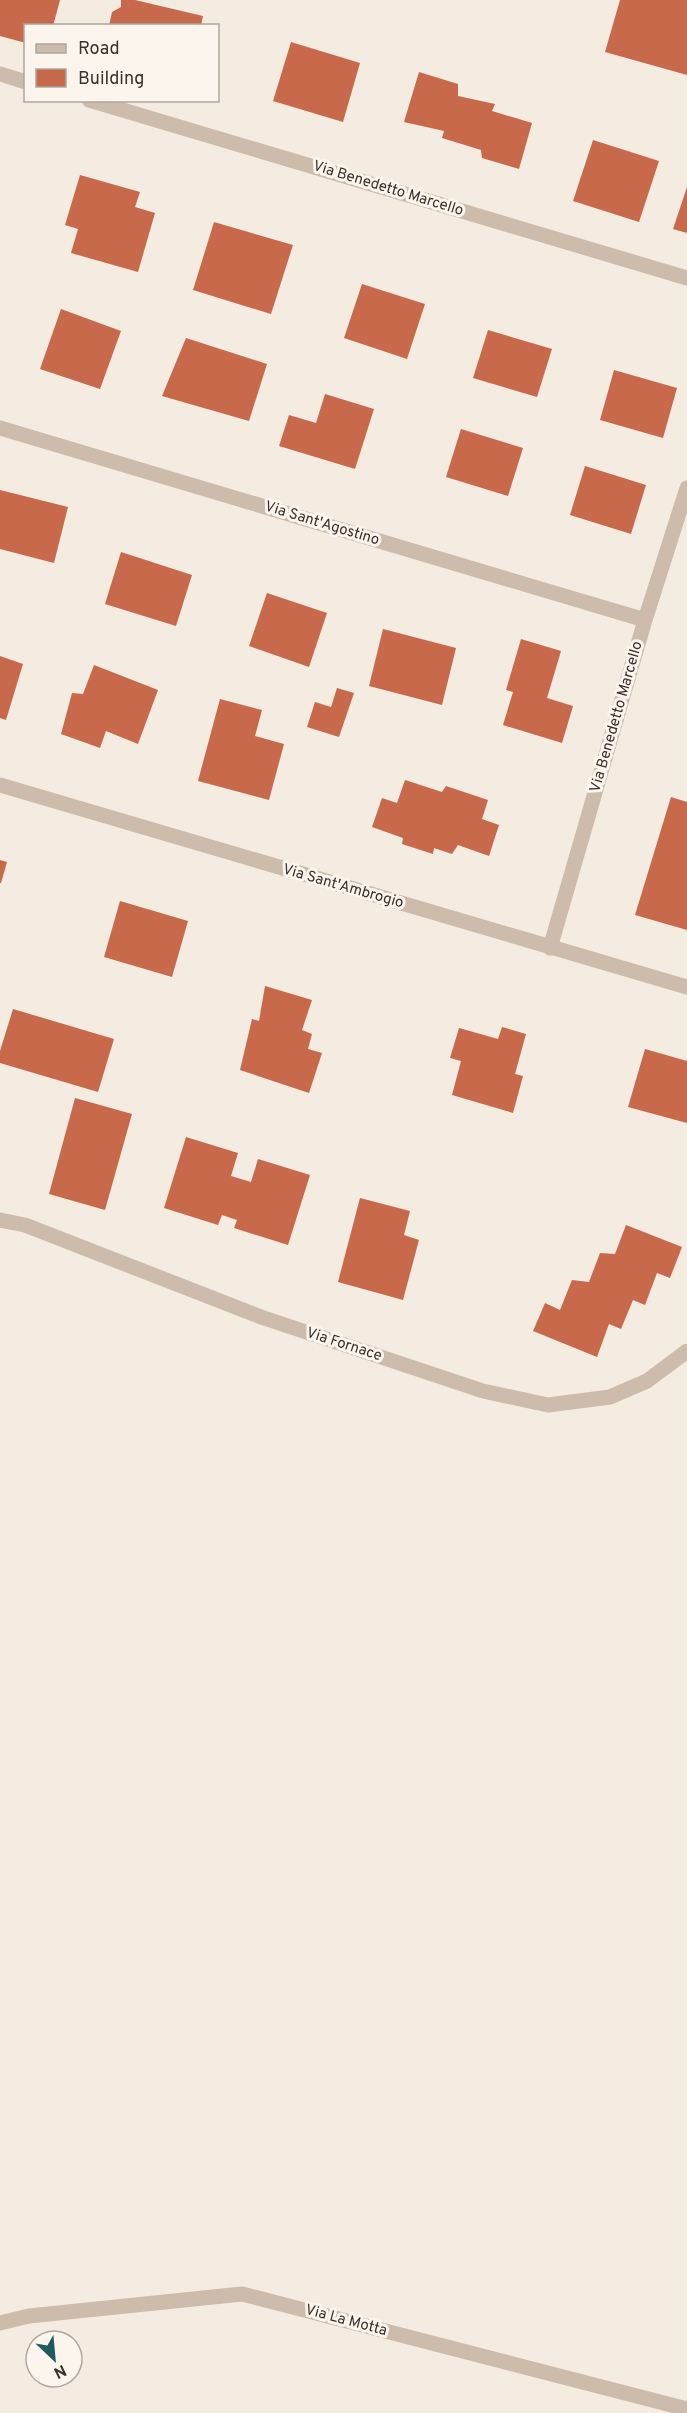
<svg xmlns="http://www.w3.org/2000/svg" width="687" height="2413" font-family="Overpass,sans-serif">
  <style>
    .building { fill: #c8694b }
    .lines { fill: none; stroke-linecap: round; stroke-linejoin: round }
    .minor { stroke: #cdbbac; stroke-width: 15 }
    .labels { text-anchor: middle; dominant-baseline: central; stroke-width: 6; stroke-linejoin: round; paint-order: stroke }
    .street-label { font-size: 15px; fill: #3b302b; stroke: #fbf5ee }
  </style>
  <rect width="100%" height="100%" fill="#f4ebe1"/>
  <path class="building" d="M0 0H60L53 26H26V43L0 36Z
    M121 0H135L203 16 201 26H109L112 12 121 7Z
    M620 0H687V75L605 52Z
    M291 42 360 63 343 122 273 101Z
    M419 72 458 84V96L495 104 492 111 532 123 519 169 482 158 481 150 442 138 444 131 404 122Z
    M593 140 659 161 639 222 573 201Z
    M80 175 140 192 135 207 155 213 138 272 71 253 78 229 65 225Z
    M687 187V233L673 229Z
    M214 222 293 245 271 314 193 290Z
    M362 284 425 304 407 359 344 338Z
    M61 309 121 331 100 389 40 369Z
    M488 330 552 349 537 397 473 378Z
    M186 338 267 364 249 421 162 396Z
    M614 370 677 388 663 438 600 420Z
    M325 394 374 409 355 469 279 446 289 415 316 423Z
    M461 429 523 448 508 496 446 477Z
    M585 466 646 485 631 534 570 515Z
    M0 490 68 507 54 563 0 549Z
    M121 552 192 575 176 626 105 604Z
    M267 593 327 613 309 667 249 646Z
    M383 629 456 648 442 705 369 686Z
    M521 639 561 651 547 698 573 706 562 743 503 725 513 692 506 690Z
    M0 656 23 664 6 720 0 718Z
    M94 665 158 690 138 744 106 731 100 748 61 734 72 693 83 694Z
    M337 688 354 693 339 737 307 727 315 702 331 707Z
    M220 699 262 710 255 736 284 744 269 800 198 781Z
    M405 780 442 792 446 786 488 800 482 819 499 825 489 856 458 845 452 854 434 848 433 854 402 844 403 838 372 827 382 798 397 803Z
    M671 797 687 802V930L635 915Z
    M0 860 7 862 1 883H0Z
    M120 901 188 921 172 977 104 957Z
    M265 986 312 1000 302 1030 312 1034 308 1049 322 1053 309 1093 240 1070 252 1019 259 1021Z
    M13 1009 114 1039 98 1092 0 1063V1051Z
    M502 1027 526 1034 515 1074 523 1076 513 1113 452 1095 461 1061 450 1058 459 1028 498 1039Z
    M645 1049 687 1061V1123L628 1107Z
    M75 1098 132 1114 105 1210 49 1194Z
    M186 1137 238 1153 231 1176 251 1182 258 1159 310 1175 288 1245 234 1228 237 1220 222 1215 218 1225 164 1208Z
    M360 1198 410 1211 404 1235 419 1240 403 1300 338 1282Z
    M626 1225 682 1247 670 1278 657 1273 645 1305 633 1300 621 1329 609 1324 597 1357 533 1331 545 1303 560 1310 572 1280 589 1282 600 1253 615 1254Z"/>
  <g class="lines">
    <path class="minor" d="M0 74 26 82
      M89 100 687 278
      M0 428 645 620
      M0 785 687 987
      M550 948 645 620 687 488
      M0 1220 25 1225 261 1317 483 1391 548 1405 610 1397 647 1381 687 1351
      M0 2323 29 2316 242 2294 687 2409"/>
  </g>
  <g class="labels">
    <g class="street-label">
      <text transform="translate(388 189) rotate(17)">Via Benedetto Marcello</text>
      <text transform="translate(322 524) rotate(17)">Via Sant'Agostino</text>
      <text transform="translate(617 717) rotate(-74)">Via Benedetto Marcello</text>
      <text transform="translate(343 887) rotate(16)">Via Sant'Ambrogio</text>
      <text transform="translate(344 1345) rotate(18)">Via Fornace</text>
      <text transform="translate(346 2321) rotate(15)">Via La Motta</text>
    </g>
  </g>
  <rect x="24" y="24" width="195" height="78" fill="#fbf5ee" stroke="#aea6a0" stroke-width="1.5"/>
  <rect x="36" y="44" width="30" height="9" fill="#cdbbac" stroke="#aea6a0" stroke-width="1.5"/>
  <text x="78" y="54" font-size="18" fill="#3b302b">Road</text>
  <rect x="36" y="69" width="30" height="18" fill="#c8694b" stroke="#aea6a0" stroke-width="1.5"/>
  <text x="78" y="84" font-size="18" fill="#3b302b">Building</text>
  <g transform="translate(54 2359) rotate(154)"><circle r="28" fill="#fbf5ee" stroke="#aea6a0" stroke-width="1.5"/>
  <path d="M0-4.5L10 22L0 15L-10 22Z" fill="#1f5a5e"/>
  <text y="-9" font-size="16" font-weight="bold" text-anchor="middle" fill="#3b302b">N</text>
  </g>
</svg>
